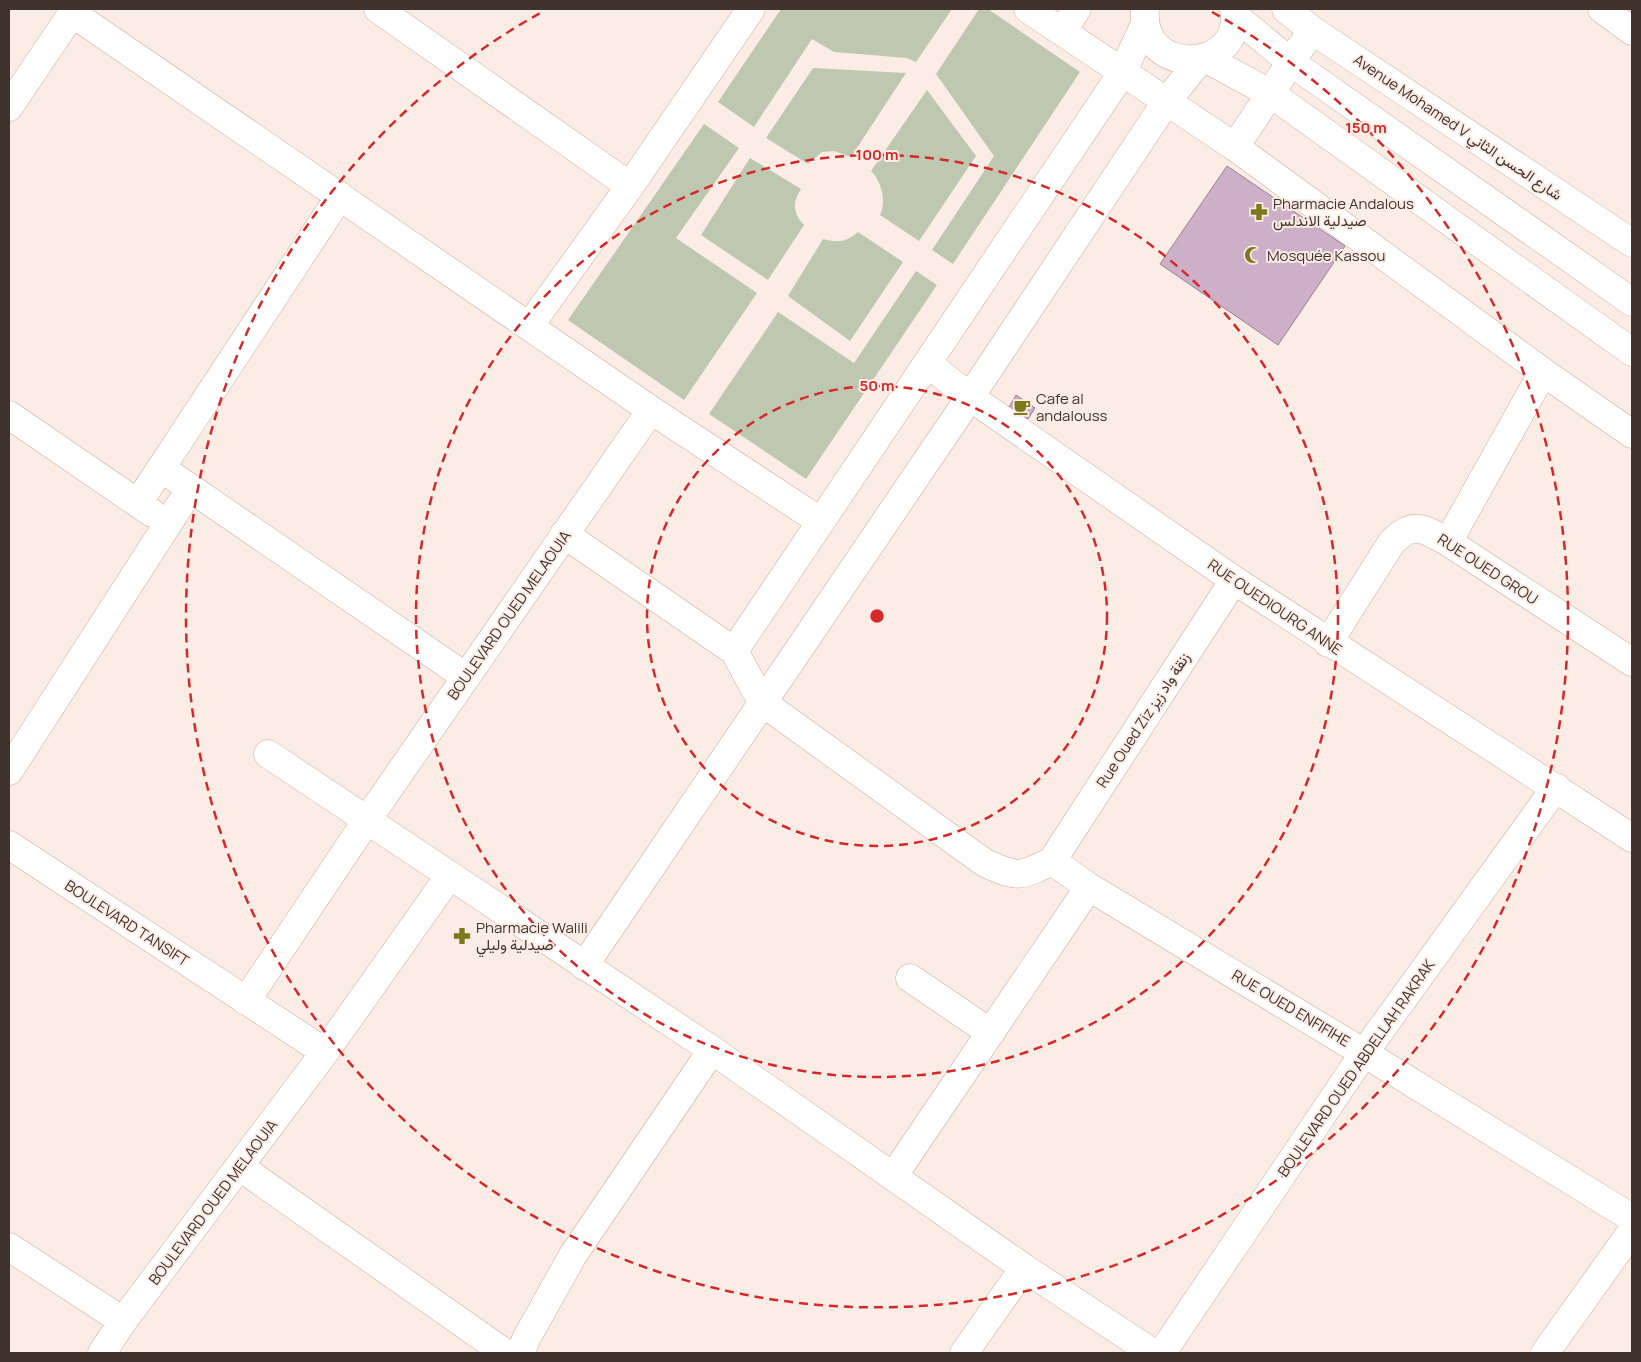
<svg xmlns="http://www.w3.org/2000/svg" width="1641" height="1362" font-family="Manrope,Vazirmatn,sans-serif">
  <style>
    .green { fill: #bec7af }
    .building { fill: #ceafc8; stroke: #9a7f95 }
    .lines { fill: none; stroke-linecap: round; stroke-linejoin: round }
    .minor-casing { stroke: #cdab9c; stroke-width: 29 }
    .major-casing { stroke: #cdab9c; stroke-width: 29 }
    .minor { stroke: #fff; stroke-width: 28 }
    .major { stroke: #fff; stroke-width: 28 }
    .ring { fill: none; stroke: #d62828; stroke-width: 2.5; stroke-dasharray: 9 6 }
    .labels { text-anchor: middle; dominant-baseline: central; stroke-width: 4; stroke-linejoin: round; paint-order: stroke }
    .street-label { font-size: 15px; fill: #40322c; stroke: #fbede6 }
    .poi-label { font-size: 15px; fill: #40322c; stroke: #fbede6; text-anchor: start }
    .centre { fill: #d62828; stroke: #fbede6; stroke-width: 2.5 }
    .ring-label { font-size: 15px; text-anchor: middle; font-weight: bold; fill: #d62828; stroke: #fbede6; stroke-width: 4; stroke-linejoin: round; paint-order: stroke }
  </style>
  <rect width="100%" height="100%" fill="#fbede6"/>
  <path class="green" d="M781 9H952L916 62 907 58 834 52 812 39 754 127 718 102Z
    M979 9H988L1080 72 953 264 932 250 994 156 936 74Z
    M813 68 906 73 851 157 834 151 822 152 808 164 766 138Z
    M927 90 976 156 919 241 880 215C887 201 881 181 871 171Z
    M704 124 739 148 676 238 757 293 684 400 568 320Z
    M750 158 801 189C792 203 793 213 804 225L768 280 701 235Z
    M858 232 903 262 850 341 788 296 823 239C837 243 847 242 858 232Z
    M916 271 937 285 806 479 709 414 778 312 854 363Z"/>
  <path class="building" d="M1227 166 1345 246 1278 345 1160 264Z
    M1016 395 1035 408 1028 419 1009 407Z"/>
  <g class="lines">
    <g class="minor-casing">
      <path id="minor" d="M378 9 630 186
        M1028 9 1235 147 1543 372 1632 434
        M1286 9 1312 30 1632 243
        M1602 9 1632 31
        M72 13 651 410 820 521
        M1063 30 1077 9
        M9 107 75 9
        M1235 147 1312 30
        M530 325 630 186 751 9
        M927 363 970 397 1234 580 1632 838
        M9 415 152 513
        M161 468 466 677
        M138 503 340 196
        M564 534 734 651 762 702 985 863C1018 878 1020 877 1052 861L1234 580
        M1448 542 1543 372
        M1328 643 1392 542C1414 520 1424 529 1448 542L1632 662
        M734 651 1122 73 1145 24
        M268 754 712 1050 1024 1268 1153 1353
        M9 771 191 488
        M9 845 325 1052
        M1052 861 1089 887 1364 1053 1632 1218
        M584 966 970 397 1166 102 1201 59
        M910 978 991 1033
        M246 1001 367 820 651 410
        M240 1167 505 1353
        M894 1175 1089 887
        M9 1247 123 1321
        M102 1353 123 1321 325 1052 450 875
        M521 1353 526 1339 573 1255 712 1050
        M964 1353 1024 1268
        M1162 1353 1364 1053 1556 787
        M1545 1353 1632 1231"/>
    </g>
    <g class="major-casing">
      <path id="major" d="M1145 9C1139 79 1245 73 1234 9
        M1235 16 1292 63 1632 302
        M1205 58 1271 94 1632 352"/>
    </g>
    <use href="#minor" class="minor"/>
    <use href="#major" class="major"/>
  </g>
  <g class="ring">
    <circle cx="877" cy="616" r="230"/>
    <circle cx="877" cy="616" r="461"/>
    <path d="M1212 12A691 691 0 1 1 542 12"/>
  </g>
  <defs>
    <g id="pharmacy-bare" transform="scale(1.35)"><path d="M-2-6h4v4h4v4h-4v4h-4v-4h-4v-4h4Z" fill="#7e781d" stroke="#fbede6" stroke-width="2.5" paint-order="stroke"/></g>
    <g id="mosque-bare" transform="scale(1.35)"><path d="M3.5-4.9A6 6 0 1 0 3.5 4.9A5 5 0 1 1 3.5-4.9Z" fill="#7e781d" stroke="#fbede6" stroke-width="2.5" paint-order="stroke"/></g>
    <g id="cafe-bare" transform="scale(1.35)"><path d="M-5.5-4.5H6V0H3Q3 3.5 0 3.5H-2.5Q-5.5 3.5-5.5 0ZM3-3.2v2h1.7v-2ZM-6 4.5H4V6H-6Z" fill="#7e781d" stroke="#fbede6" stroke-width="2.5" paint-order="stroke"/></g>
  </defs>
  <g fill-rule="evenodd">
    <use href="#pharmacy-bare" x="1259" y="212"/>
    <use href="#mosque-bare" x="1253" y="255"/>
    <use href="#cafe-bare" x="1022" y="407"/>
    <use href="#pharmacy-bare" x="462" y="936"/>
  </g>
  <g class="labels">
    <g class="street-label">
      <text transform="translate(1458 127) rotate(34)">Avenue Mohamed V شارع الحسن الثاني</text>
      <text transform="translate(1488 569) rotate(33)">RUE OUED GROU</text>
      <text transform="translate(1275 607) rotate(34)">RUE OUEDIOURG ANNE</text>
      <text transform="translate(509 615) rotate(-55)">BOULEVARD OUED MELAOUIA</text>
      <text transform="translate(1143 720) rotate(-57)">Rue Oued Ziz زنقة واد زيز</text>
      <text transform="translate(127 923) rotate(33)">BOULEVARD TANSIFT</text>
      <text transform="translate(1291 1008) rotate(31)">RUE OUED ENFIFIHE</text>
      <text transform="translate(1356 1068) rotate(-55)">BOULEVARD OUED ABDELLAH RAKRAK</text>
      <text transform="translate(213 1202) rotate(-53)">BOULEVARD OUED MELAOUIA</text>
    </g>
    <g class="poi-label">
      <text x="1273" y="203">Pharmacie Andalous<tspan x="1273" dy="17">صيدلية الاندلس</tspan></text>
      <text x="1267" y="255">Mosquée Kassou</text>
      <text x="1036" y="398">Cafe al<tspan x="1036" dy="17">andalouss</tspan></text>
      <text x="476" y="927">Pharmacie Walili<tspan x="476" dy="17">صيدلية وليلي</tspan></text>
    </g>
  </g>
  <circle cx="877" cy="616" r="8" class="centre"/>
  <g class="ring-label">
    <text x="1366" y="133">150 m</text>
    <text x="877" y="160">100 m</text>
    <text x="877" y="391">50 m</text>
  </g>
  <rect width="1641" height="1362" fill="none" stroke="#40322c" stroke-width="20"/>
</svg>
